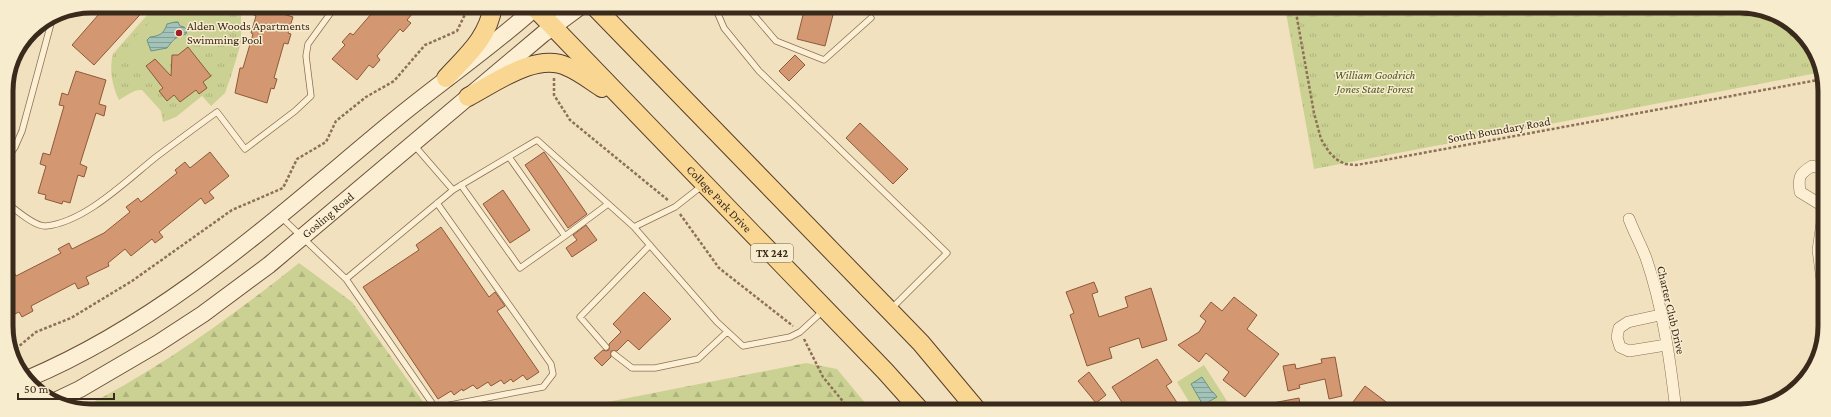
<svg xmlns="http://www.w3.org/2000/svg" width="1831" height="417" font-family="'Crimson Pro',serif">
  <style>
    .forest { fill: url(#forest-firs) }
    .park { fill: url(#park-tufts) }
    .garden { fill: #cbd192 }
    .water { fill: url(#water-rules); stroke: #699287 }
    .building { fill: #d39871; stroke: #8e5939 }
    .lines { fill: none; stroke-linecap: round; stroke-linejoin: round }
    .lane-casing { stroke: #8c7156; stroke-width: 7 }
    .street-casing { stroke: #8c7156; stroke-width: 12 }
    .secondary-casing { stroke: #6e5239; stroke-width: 18 }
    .primary-casing { stroke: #593f2a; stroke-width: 20 }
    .path { stroke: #8c7156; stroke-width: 2.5; stroke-dasharray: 3 2; stroke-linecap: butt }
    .lane { stroke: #fcefd3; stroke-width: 5.5 }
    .street { stroke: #fcefd3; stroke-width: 11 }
    .secondary { stroke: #fcefd3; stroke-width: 16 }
    .primary { stroke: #f9d793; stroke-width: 18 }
    .poi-dot { fill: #a12024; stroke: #f8eccf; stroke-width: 1.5 }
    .labels { text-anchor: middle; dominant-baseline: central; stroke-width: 3; stroke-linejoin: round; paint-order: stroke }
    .shield { fill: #f8eccf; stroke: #736451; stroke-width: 1 }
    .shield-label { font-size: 11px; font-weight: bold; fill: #3a2a1b }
    .poi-label { font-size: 12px; fill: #3a2a1b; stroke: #f8eccf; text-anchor: start }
    .park-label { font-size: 12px; font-style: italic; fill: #4c5920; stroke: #f8eccf }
    .street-label { font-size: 12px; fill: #3a2a1b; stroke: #f8eccf }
    .rim { fill: none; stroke: #3a2a1b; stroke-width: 5 }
  </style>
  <defs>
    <pattern id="forest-firs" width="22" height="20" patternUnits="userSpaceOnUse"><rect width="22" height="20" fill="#cbd192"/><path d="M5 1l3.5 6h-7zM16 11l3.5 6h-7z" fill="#afb47d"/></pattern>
    <pattern id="park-tufts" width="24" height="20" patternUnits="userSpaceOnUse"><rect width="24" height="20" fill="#cbd192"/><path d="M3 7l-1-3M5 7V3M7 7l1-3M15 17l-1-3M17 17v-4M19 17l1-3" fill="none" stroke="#afb47d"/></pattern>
    <pattern id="water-rules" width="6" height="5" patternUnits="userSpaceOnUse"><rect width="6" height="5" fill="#a3c3b9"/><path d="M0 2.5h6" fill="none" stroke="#869f96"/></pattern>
  </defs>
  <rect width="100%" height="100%" fill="#f2e1bf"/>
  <path class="forest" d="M299 263 352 302 429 410 80 409C159 369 230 318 299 263Z
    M806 363 837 369 871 410H567Z"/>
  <path class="park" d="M155 6H213L228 13 241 15V43L231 76 225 93 211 106 202 96 176 117 163 122 161 111 142 90C134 89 126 96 119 100 112 86 109 69 113 54Z
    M1285 7 1756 8 1800 31 1822 72 1314 169Z"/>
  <path class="garden" d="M171 6H199L213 10 224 22C224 46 203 40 188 47 184 49 180 54 176 56 156 73 149 72 127 60L132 39 164 10Z
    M1204 365 1227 401 1211 410H1194L1177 382Z"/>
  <path class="water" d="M175 22H178L180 26 184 27 187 30 186 34C175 37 173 40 167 48L151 51 147 40 150 37C159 36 164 34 167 24Z
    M1202 377 1212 392H1213L1217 397 1203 405 1191 384Z"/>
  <path class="building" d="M106 6H148L94 65 72 45Z
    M236 6H257L293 17 288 33 291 34 288 44 284 43 274 78 277 79 274 89 271 88 267 103 235 93 240 68H243L253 34 251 33 256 16Z
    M378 6H419L407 20 411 23 403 32 400 29 377 56 380 60 373 68 369 65 357 80 332 59 345 45 342 42 350 33 353 35Z
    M805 7H835L825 46 797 39Z
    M188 47 211 76 203 82 207 88 199 94 196 90 180 102 174 95 167 101 159 91 163 88 146 66 155 59 171 76 172 55H178Z
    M795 55 805 65 789 81 779 71Z
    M76 71 106 80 99 104 106 106 104 116 96 113 80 164 87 167 84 177 78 175 70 203 63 201 62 204 45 199 46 195 38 193 46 166 40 164 43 153 50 155 64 106 59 105 62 93 68 95Z
    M860 123 908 169 893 184 846 138Z
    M210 152 229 176 209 192 214 198 205 204 201 198 159 232 163 237 155 243 152 239 131 256 125 249 108 263 109 266 86 277 89 284 78 289 75 283 31 306 33 311 22 317 19 312 8 317 7 259 16 276 61 253 58 249 69 243 72 249 104 233 130 212 126 207 138 198 141 202 177 173 175 170 185 162 190 168Z
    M544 152 587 214 568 228 525 165Z
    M503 190 530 230 510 243 483 204Z
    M586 225 597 240 572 257 566 248 577 240 573 235Z
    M441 227 489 297 495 292 505 306 497 311 539 372 527 380 523 375 513 382 511 379 504 384 501 380 491 386 488 382 477 389 473 385 463 391 462 389 454 395 451 391 438 399 363 287 419 250 416 245Z
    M1094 282 1098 292 1092 294 1099 317 1128 307 1125 297 1151 288 1167 340 1142 348 1139 338 1109 348 1112 358 1087 366 1070 315 1074 313 1066 292Z
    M644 292 671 319 639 350 628 340 617 351H611V357L602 366 594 358 603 350 606 351 609 350V344L621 332 613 324Z
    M1234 297 1257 315 1247 329 1279 354 1245 397 1223 380 1229 372 1206 353 1199 362 1178 345 1199 332 1206 321 1200 316 1211 302 1222 311Z
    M1335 357 1342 396 1329 399 1325 379 1299 385 1300 388 1288 391 1283 366 1295 364 1296 369 1322 363 1321 359Z
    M1157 359 1172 382 1166 386 1182 410H1127L1112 387Z
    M1089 372 1106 395 1096 403 1078 381Z
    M1365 386 1398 411 1347 410Z
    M1299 398 1301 410H1262V405Z"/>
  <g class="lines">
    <g class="lane-casing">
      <path id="lane" d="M715 7 724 28 759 71 947 253 891 309
        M747 7 776 41 824 60 871 18
        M414 145 453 190 537 140 634 227 717 322 743 346 790 337 800 332 824 310
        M509 157 565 236 608 204
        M7 159 15 147 22 131 53 16
        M461 185 520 268 565 236
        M7 203C16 210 35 227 46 226 85 222 126 181 156 157 176 142 196 127 217 112L245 149 295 111 311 96 306 56 308 44 332 11 329 6
        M280 216 346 279 453 190
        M634 227 675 207 703 185
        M346 279 434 406 440 407 543 387 553 374 551 364 437 203
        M606 347 580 317 650 245
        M614 354 632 368H655L698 359 727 332"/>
    </g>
    <g class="street-casing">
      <path id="street" d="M1823 169 1812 166C1799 174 1798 177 1800 192L1823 206
        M1823 216 1818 250 1823 287
        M1629 219C1634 232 1641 245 1646 258 1663 307 1670 360 1676 411
        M1660 315 1628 322 1619 328 1617 337 1620 347 1629 351 1666 345"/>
    </g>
    <g class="secondary-casing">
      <g id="secondary">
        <path d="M27 379C167 320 277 217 392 122 440 82 491 48 537 6"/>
        <path id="s1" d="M57 400 80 389 157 344 203 314 269 265 543 34 581 6"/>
      </g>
    </g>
    <g class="primary-casing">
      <g id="primary">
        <path id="s2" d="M533 6 885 371 920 410"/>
        <path d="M594 6 890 311 921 343 977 410"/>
        <path d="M446 78C467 55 488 38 493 6"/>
        <path d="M468 97C495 83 537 51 568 67 580 72 591 81 602 88"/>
      </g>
    </g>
    <path class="path" d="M1295 7 1314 113 1321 139 1329 152 1336 159 1345 164 1356 165 1374 162 1823 79
      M554 78V95L570 120 669 201
      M680 214 719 268 793 326
      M804 339 823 377 850 410
      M12 352 36 332 71 318 132 281 232 210 283 188 297 159 326 142 336 121 366 97 394 81 425 45 457 31 469 6"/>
    <use href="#lane" class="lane"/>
    <use href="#street" class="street"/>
    <use href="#secondary" class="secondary"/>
    <use href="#primary" class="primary"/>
  </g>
  <circle class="poi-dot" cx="179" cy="33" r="4"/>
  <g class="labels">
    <rect class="shield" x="751" y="244" width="42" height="18" rx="3"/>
    <g class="shield-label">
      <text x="772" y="253">TX 242</text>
    </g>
    <g class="poi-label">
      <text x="187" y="26">Alden Woods Apartments<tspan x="187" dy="14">Swimming Pool</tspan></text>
    </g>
    <g class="park-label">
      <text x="1375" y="75">William Goodrich<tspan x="1375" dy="14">Jones State Forest</tspan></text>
    </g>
    <g class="street-label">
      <text transform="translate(1499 130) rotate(-10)">South Boundary Road</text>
      <text stroke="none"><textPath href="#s2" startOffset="268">College Park Drive</textPath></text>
      <text stroke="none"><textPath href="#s1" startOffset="329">Gosling Road</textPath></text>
      <text transform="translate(1671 310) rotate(77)">Charter Club Drive</text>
    </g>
  </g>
  <path d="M0 0H1831V417H0ZM91 13H1740A78 78 0 0 1 1818 91V326A78 78 0 0 1 1740 404H91A78 78 0 0 1 13 326V91A78 78 0 0 1 91 13Z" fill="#f8eccf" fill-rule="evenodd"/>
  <path class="rim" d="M91 13H1740A78 78 0 0 1 1818 91V326A78 78 0 0 1 1740 404H91A78 78 0 0 1 13 326V91A78 78 0 0 1 91 13Z"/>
  <path d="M18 393v6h96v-6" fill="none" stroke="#3a2a1b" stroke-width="2"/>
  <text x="24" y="393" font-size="12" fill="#3a2a1b" stroke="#f8eccf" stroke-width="3" paint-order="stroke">50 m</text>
</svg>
